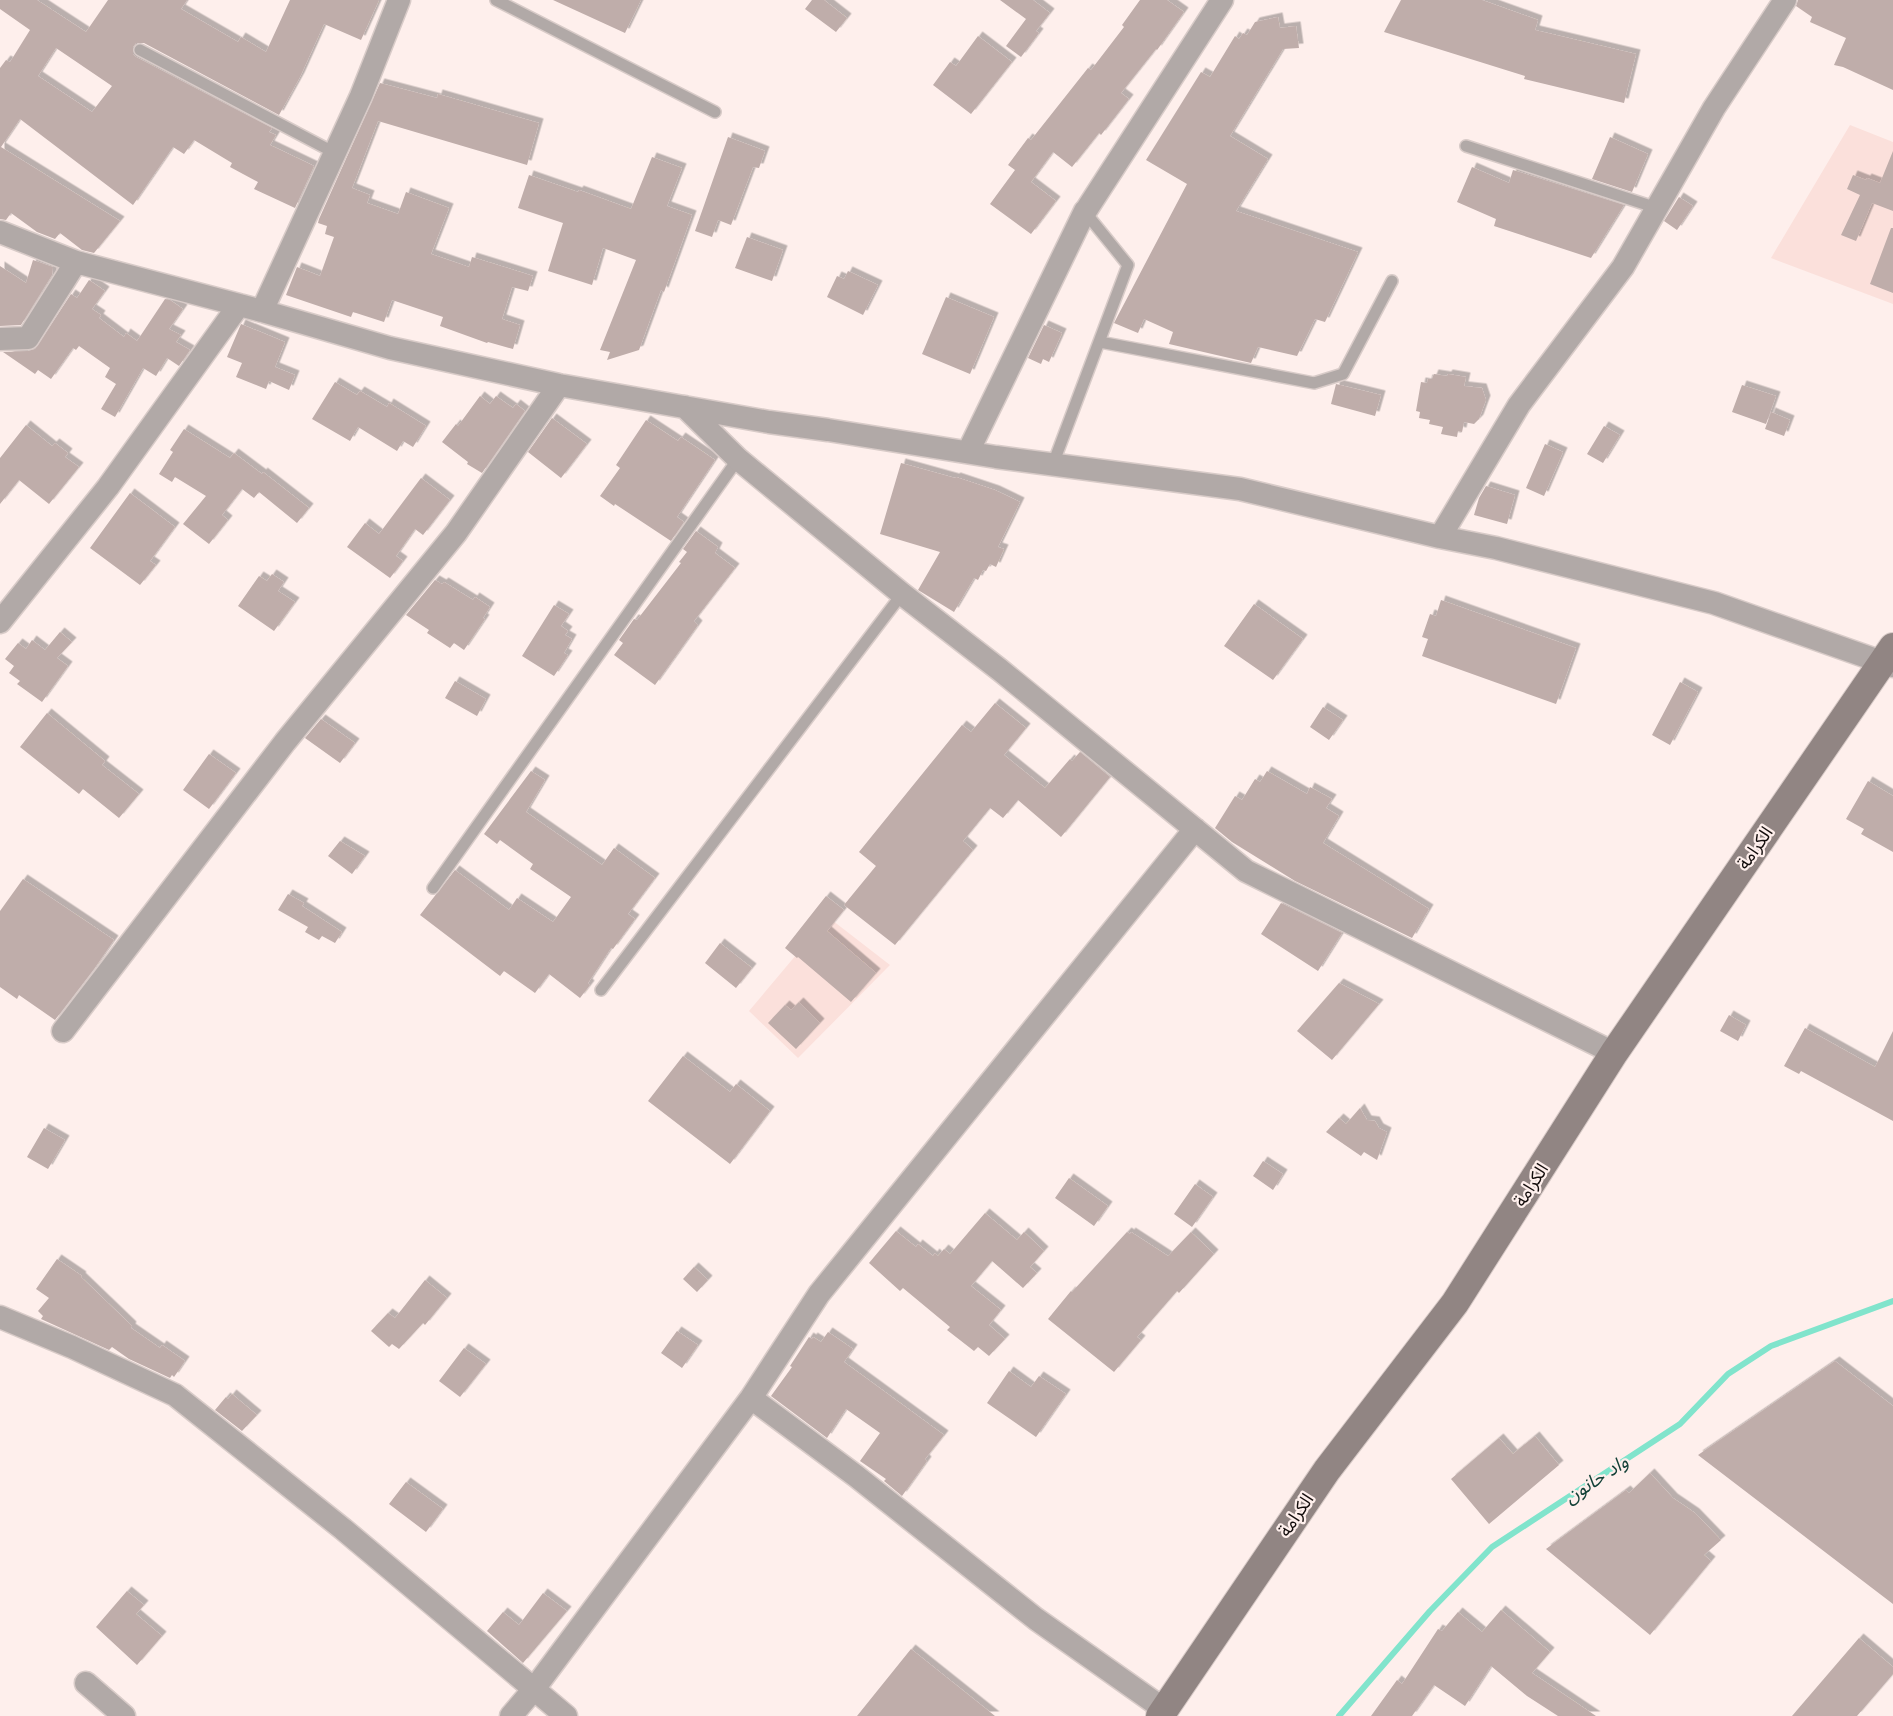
<svg xmlns="http://www.w3.org/2000/svg" width="1893" height="1716" font-family="Jost,'Noto Sans Arabic',sans-serif">
  <style>
    .built { fill: #fbe0db }
    .lines { fill: none; stroke-linecap: round; stroke-linejoin: round }
    .stream { stroke: #81e4cc; stroke-width: 6 }
    .building { fill: #bfadaa; fill-rule: evenodd; filter: url(#shadow) }
    .service-casing { stroke: #d8cbc8; stroke-width: 14 }
    .minor-casing { stroke: #d8cbc8; stroke-width: 25 }
    .secondary-casing { stroke: #d8cbc8; stroke-width: 30 }
    .service { stroke: #b1a9a7; stroke-width: 11 }
    .minor { stroke: #b1a9a7; stroke-width: 22 }
    .secondary { stroke: #918583; stroke-width: 28 }
    .labels { text-anchor: middle; dominant-baseline: central; stroke-width: 4.5; stroke-linejoin: round; paint-order: stroke }
    .street-label { font-size: 18px; fill: #130d0c; stroke: #feefec }
    .water-label { font-size: 19px; font-style: italic; fill: #134137; stroke: #feefec }
  </style>
  <defs>
    <filter id="shadow"><feDropShadow dx="4.5" dy="-4.5" stdDeviation="0" flood-color="#0004"/></filter>
  </defs>
  <rect width="100%" height="100%" fill="#feefec"/>
  <path class="built" d="M1850 125 1893 142V304L1771 258Z
    M828 917 890 965 798 1058 749 1011Z"/>
  <g class="lines">
    <path class="stream" d="M1339 1716 1430 1611 1492 1547 1680 1424 1728 1374 1771 1346 1893 1301"/>
  </g>
  <path class="building" d="M0 0H37L86 32 108 0H187L181 9 238 42 241 37 266 52 290 0H379L361 40 324 24 300 77 279 115 144 43H136L133 47V54L136 57 272 128 269 132 276 135 270 145 314 166 295 208 254 189 258 182 230 167 232 163 194 140 184 154 173 147 133 205 20 119 1 147 120 221 94 253 82 250 60 233 55 239 37 232 11 213 6 220 0 219V68L6 60 10 62 30 30 0 9ZM56 48 112 86 92 112 38 76Z
    M553 0H641L625 33Z
    M812 0H824L847 18 836 32 805 9Z
    M1000 0H1033L1050 13 1036 31 1039 33 1021 57 1006 46 1026 19Z
    M1140 0H1167L1184 12 1157 50 1156 49 1121 93 1129 99 1101 135 1099 133 1072 167 1053 152 1031 182 1056 201 1031 234 990 204 1015 170 1008 165 1028 138 1031 140 1088 68 1091 70 1124 27 1122 25Z
    M1401 0H1482L1538 20 1535 30 1636 54 1624 103 1524 79 1525 76 1384 32Z
    M1798 0H1893V90L1843 67 1834 65 1846 38 1810 22 1812 17 1796 6Z
    M1278 17 1280 28 1296 26 1299 48 1283 49 1230 136 1268 159 1236 211 1358 252 1325 322 1315 319 1297 356 1258 347 1251 363 1169 344 1173 332 1144 319 1138 333 1114 323 1187 184 1146 160 1201 72 1210 77 1235 36 1239 39 1243 33 1247 35 1255 22Z
    M978 36 1012 62 971 114 933 85 950 62 956 66Z
    M380 83 437 98 438 94 539 123 527 165 378 121 352 188 370 195 367 203 398 214 406 192 449 208 431 254 469 267 472 257 533 276 528 291 512 287 502 319 520 325 513 349 488 342 487 343 440 326 443 317 392 300 384 322 353 312 351 317 286 295 297 267 320 276 334 237 325 234 327 226 318 223 319 219Z
    M728 137 765 151 759 168 753 167 731 225 718 220 712 237 695 231Z
    M1610 137 1648 154 1632 192 1592 179Z
    M1893 151V211L1872 203 1856 241 1841 235 1860 195 1847 189 1853 175 1866 180 1867 178 1880 183Z
    M652 157 682 168 667 206 692 215 664 292 661 290 639 350 607 360 610 352 600 350 636 260 603 248 592 285 548 271 563 223 518 208 529 175 578 192 579 190 631 209Z
    M1472 167 1509 183 1513 170 1624 205 1591 258 1494 226 1496 219 1457 202Z
    M1679 197 1693 206 1677 230 1664 221Z
    M1891 228H1893V293L1870 284Z
    M747 237 783 250 772 281 735 268Z
    M33 260 53 267 52 275 21 325 0 326V266L26 283Z
    M848 271 878 285 863 315 827 297 837 276 844 279Z
    M89 280 105 291 92 309 101 315 99 318 124 337 126 333 137 341 165 299 170 300 183 309 169 329 181 335 176 342 190 350 179 366 167 358 156 376 143 368 115 417 101 409 116 384 105 377 110 368 79 346 76 350 73 348 51 379 38 370 35 374 3 352 28 351 35 349 71 294 77 298Z
    M946 297 994 317 970 374 922 354Z
    M241 324 285 342 275 367 295 375 289 390 269 381 266 389 236 377 242 363 227 357Z
    M1044 325 1062 333 1049 362 1043 359 1041 364 1028 358Z
    M1434 374 1447 376 1448 374 1466 377 1464 386 1482 388 1486 400 1479 419 1474 424 1464 422 1462 432 1458 431 1457 437 1441 434 1443 427 1429 424 1430 420 1419 418 1420 412 1416 411 1421 382 1427 383 1428 379H1432Z
    M335 382 357 395 360 391 387 407 389 403 426 426 413 447 403 441 397 451 358 427 350 441 312 419Z
    M1336 384 1381 395 1375 416 1331 404Z
    M1742 385 1776 396 1766 424 1732 412Z
    M480 396 490 404 496 396 513 408 516 404 525 411 482 473 467 464 468 462 442 442 456 424 458 426Z
    M1771 412 1790 420 1784 436 1765 429Z
    M552 418 587 444 561 478 528 452Z
    M646 420 678 441 681 437 715 460 677 517 684 522 671 541 615 504 614 506 600 496 620 468 616 465Z
    M26 425 52 446 55 443 68 453 65 457 79 467 49 504 19 480 0 504V458Z
    M1604 426 1620 435 1603 463 1587 454Z
    M184 429 230 458 234 453 262 474 263 472 309 508 297 523 259 492 254 498 242 489 222 515 228 520 209 544 183 524 206 496 175 477 172 482 159 474 173 452 170 450Z
    M1545 444 1563 452 1544 496 1526 488Z
    M901 463 955 478 956 477 995 490 1020 502 998 547 1004 549 996 567 990 564 986 571 983 570 978 580 974 578 954 612 918 590 940 552 880 534Z
    M421 478 450 500 423 535 415 529 396 556 403 561 390 578 347 547 365 523 379 534Z
    M1486 486 1515 495 1507 524 1474 515 1479 498Z
    M130 493 175 527 150 561 156 565 140 585 90 548Z
    M696 531 718 547 715 553 735 568 694 621 698 625 655 685 614 655 623 643 619 640 634 619 637 620 681 563 679 562 687 552 683 549Z
    M272 574 284 582 278 591 295 602 274 631 238 606 259 576 267 581Z
    M435 580 442 584 444 582 473 600 475 597 490 607 483 618 485 619 464 650 454 643 450 648 427 633 429 630 406 615Z
    M1441 600 1576 648 1556 704 1422 656 1428 639 1422 637 1430 614 1436 616Z
    M1254 604 1303 639 1273 680 1224 646Z
    M554 605 569 614 561 626 568 631 565 635 572 639 564 653 568 655 554 676 522 656Z
    M60 632 72 642 57 658 68 666 42 702 17 684 20 681 9 673 14 666 5 659 18 643 26 649 32 640 45 650Z
    M455 681 486 699 477 716 445 698Z
    M1680 682 1698 692 1670 745 1652 735Z
    M995 703 1026 728 1004 755 1045 788 1070 759 1072 761 1080 752 1110 777 1061 837 1018 800 1003 818 990 808 963 841 973 850 895 945 844 905 876 866 859 852 962 725 971 732Z
    M1323 707 1343 720 1329 740 1310 727Z
    M47 713 105 761 102 765 139 794 119 818 83 789 79 794 20 747Z
    M321 719 355 743 340 763 305 738Z
    M209 754 236 773 209 809 183 790Z
    M531 771 545 780 526 812 602 865 614 848 655 878 628 914 635 919 613 949 611 948 588 983 590 985 580 998 549 974 535 993 504 971 500 976 420 915 455 870 509 910 517 898 553 922 571 897 530 869 533 864 500 840 497 844 484 834Z
    M1267 771 1307 794 1310 787 1332 799 1326 808 1339 816 1323 843 1429 909 1412 938 1295 881 1232 842 1215 828 1235 796 1242 800 1255 779 1260 782Z
    M1868 781 1893 796V852L1861 834 1864 829 1846 819Z
    M340 841 365 856 352 874 328 856Z
    M23 879 114 940 94 969 55 1020 19 995 17 999 0 987V911Z
    M288 894 304 903 302 906 342 932 335 943 322 936 319 940 305 932 308 927 278 910Z
    M826 896 844 910 827 931 876 973 851 1002 798 957 797 958 785 948Z
    M1281 903 1342 933 1318 971 1261 934Z
    M720 943 752 968 736 988 705 963Z
    M1339 983 1379 1004 1332 1060 1297 1031Z
    M799 1002 820 1023 796 1049 768 1023 785 1005 791 1010Z
    M1729 1015 1746 1025 1738 1041 1720 1031Z
    M1805 1028 1875 1067 1893 1031V1121L1801 1071 1799 1074 1784 1066Z
    M683 1056 730 1092 736 1084 770 1111 730 1164 648 1101Z
    M1360 1108 1367 1120 1375 1121 1379 1128 1387 1132 1377 1160 1364 1152 1361 1156 1326 1132 1339 1118 1346 1124Z
    M44 1128 65 1140 48 1169 27 1157Z
    M1263 1161 1283 1174 1273 1190 1253 1176Z
    M1069 1178 1108 1206 1094 1226 1055 1198Z
    M1195 1184 1213 1197 1192 1227 1174 1214Z
    M985 1213 1017 1240 1024 1232 1044 1251 1030 1267 1037 1273 1023 1288 992 1261 971 1286 1001 1310 989 1325 1005 1339 989 1356 978 1347 974 1351 947 1330 950 1327 903 1288 900 1291 869 1263 896 1231 916 1247 918 1244 933 1256 935 1253 938 1256 944 1249 950 1254Z
    M1127 1232 1130 1234 1131 1232 1168 1256 1191 1232 1214 1254 1179 1293 1177 1291 1137 1337 1141 1340 1114 1372 1048 1319 1071 1291 1072 1292Z
    M57 1259 82 1276 81 1277 132 1326 131 1328 160 1348 162 1345 185 1361 174 1377 172 1375 170 1378 129 1359 112 1347 109 1350 41 1319 43 1316 38 1311 49 1298 36 1289Z
    M694 1267 708 1280 697 1292 683 1279Z
    M425 1280 447 1298 425 1325 423 1323 399 1349 392 1344 389 1347 371 1331 388 1313 395 1318Z
    M677 1331 698 1345 682 1368 661 1353Z
    M828 1332 853 1349 844 1362 944 1435 925 1459 927 1461 902 1496 884 1481 886 1479 860 1461 880 1433 846 1409 827 1438 771 1396 792 1367 790 1366 809 1337 812 1339 813 1337 821 1342Z
    M464 1348 486 1364 460 1397 439 1381Z
    M1835 1361 1893 1406V1604L1698 1455Z
    M1009 1371 1031 1387 1039 1376 1066 1394 1036 1437 987 1403Z
    M232 1394 257 1415 242 1431 215 1410 226 1397 228 1399Z
    M1535 1436 1559 1465 1489 1524 1451 1479 1499 1438 1513 1454Z
    M1650 1473 1673 1498 1695 1513 1721 1540 1704 1555 1711 1561 1650 1635 1546 1549 1626 1490 1629 1493Z
    M406 1482 443 1509 426 1532 389 1504Z
    M127 1591 144 1605 136 1614 162 1636 137 1665 96 1627Z
    M543 1593 567 1611 523 1663 487 1631 503 1612 519 1625Z
    M1501 1610 1550 1652 1532 1673 1596 1716H1558L1527 1696 1491 1666 1465 1706 1434 1685 1412 1716H1371L1397 1680 1402 1684 1438 1629 1442 1631 1458 1612 1482 1632Z
    M1859 1638 1893 1667V1674L1857 1716H1792Z
    M911 1649 995 1716H857Z"/>
  <g class="lines">
    <g class="service-casing">
      <path id="service" d="M496 0 715 112
        M140 50 335 153
        M1466 146 1657 208
        M1100 342 1314 383 1343 374 1392 281
        M1053 464 1128 265 1085 212
        M433 888 738 459
        M601 990 902 594"/>
    </g>
    <g class="minor-casing">
      <path id="minor" d="M1085 212 1222 0
        M0 232 76 262 262 311 390 348 559 385 769 422 828 430 996 457 1240 489 1440 537 1496 548 1714 603 1893 666
        M262 311 361 96 399 0
        M0 339 28 338 76 262
        M685 407 738 459 902 594 1000 670 1246 871 1614 1053
        M968 452 1085 211
        M1440 537 1519 405 1623 267 1714 108 1785 0
        M0 622 108 487 239 305
        M63 1031 285 742 456 533 559 385
        M0 1317 72 1347 175 1395 343 1529 566 1716
        M751 1398 856 1476 1036 1619 1165 1710
        M86 1683 124 1716
        M511 1716 534 1689 751 1398 819 1294 1195 829"/>
    </g>
    <g class="secondary-casing">
      <path id="secondary" d="M1160 1716 1327 1470 1455 1303 1614 1053 1893 647"/>
    </g>
    <use href="#service" class="service"/>
    <use href="#minor" class="minor"/>
    <use href="#secondary" class="secondary"/>
  </g>
  <g class="labels">
    <g class="street-label">
      <text transform="translate(1755 848) rotate(-55)">الكرامة</text>
      <text transform="translate(1531 1185) rotate(-57)">الكرامة</text>
      <text transform="translate(1296 1515) rotate(-56)">الكرامة</text>
    </g>
    <g class="water-label">
      <text transform="translate(1596 1479) rotate(-33)">واد حانون</text>
    </g>
  </g>
</svg>
